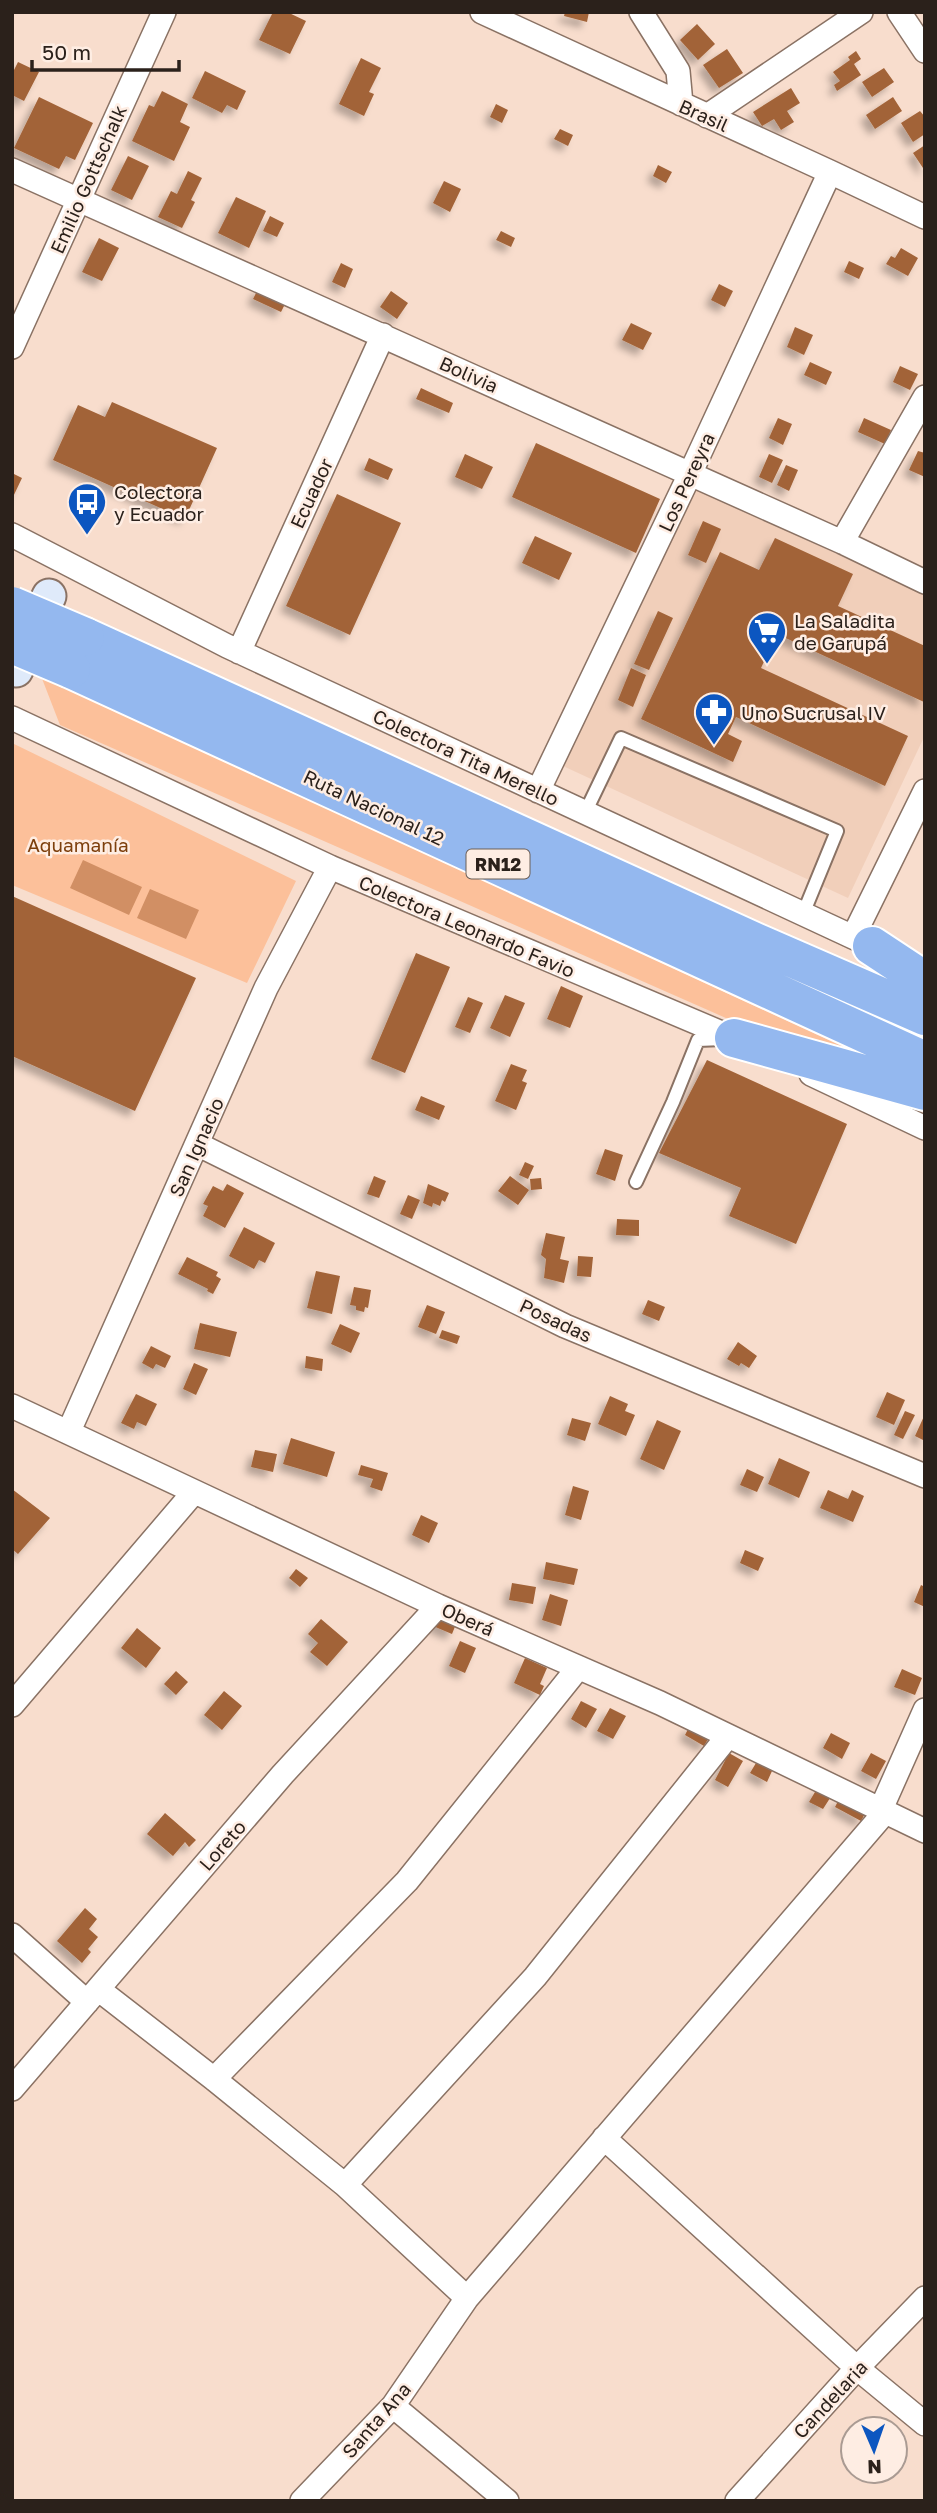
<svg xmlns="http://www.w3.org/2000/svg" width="937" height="2513" font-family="'Golos Text',sans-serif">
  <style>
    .built { fill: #f1cfba }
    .green { fill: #fcc09a }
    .water { fill: #d18f64 }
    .building { fill: #a26338; filter: url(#shadow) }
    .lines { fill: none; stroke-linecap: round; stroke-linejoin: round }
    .lane-casing { stroke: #8a7264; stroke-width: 16 }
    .street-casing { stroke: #8a7264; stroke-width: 26 }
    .secondary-casing { stroke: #8a7264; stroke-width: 37 }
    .highway-casing { stroke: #fff; stroke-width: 42 }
    .lane { stroke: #fff; stroke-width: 12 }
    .street { stroke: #fff; stroke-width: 23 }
    .secondary { stroke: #dfeafa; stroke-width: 33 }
    .highway { stroke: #94b8ef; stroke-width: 38 }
    .highway-bridge-casing { stroke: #fff; stroke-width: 42; stroke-linecap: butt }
    .highway-bridge { stroke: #94b8ef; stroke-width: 38 }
    .labels { text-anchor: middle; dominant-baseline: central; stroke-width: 5; stroke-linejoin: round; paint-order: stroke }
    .shield { fill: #feede3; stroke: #6a5e57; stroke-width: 2 }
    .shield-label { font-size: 18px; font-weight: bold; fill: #2b211b }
    .street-label { font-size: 19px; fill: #2b211b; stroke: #feede3 }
    .poi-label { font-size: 19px; fill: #2b211b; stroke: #feede3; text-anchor: start }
    .park-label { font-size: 19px; fill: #7d3f0c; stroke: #feede3 }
  </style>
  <defs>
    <filter id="shadow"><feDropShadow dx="-6" dy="6" stdDeviation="3.5" flood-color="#0004"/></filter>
  </defs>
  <rect width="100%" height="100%" fill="#f8ddcd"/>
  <path class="built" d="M693 487 925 595V735L848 898 563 766Z"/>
  <path class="green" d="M41 676 874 1061 785 1044 60 725Z
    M12 743 296 881 247 983 12 885Z"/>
  <path class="water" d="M83 860 142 887 129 915 70 888Z
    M150 889 199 910 186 939 137 918Z"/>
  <path class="building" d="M273 12H287L306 21 290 54 259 40Z
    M565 12H589L587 22 564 16Z
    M697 24 715 44 698 60 680 40Z
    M727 49 743 73 719 88 703 65Z
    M856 51 861 59 854 64 861 75 837 91 834 85 840 81 833 72 850 60 848 57Z
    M361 58 381 68 369 92 374 94 364 116 339 104Z
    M18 62 39 72 24 101 12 95V74Z
    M884 68 894 82 872 97 862 82Z
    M205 71 246 91 237 110 227 105 222 113 192 98Z
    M791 88 800 103 787 111 794 122 781 130 774 119 762 126 753 112Z
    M162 91 188 104 180 122 190 127 174 161 132 141 149 105 154 107Z
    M39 97 93 123 75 160 66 156 59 169 14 148Z
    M893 97 902 111 875 129 866 115Z
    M496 104 508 110 502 123 490 117Z
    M920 111 925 117V134L913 142 901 123Z
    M560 129 573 135 568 146 554 139Z
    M925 145V171L913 153Z
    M128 156 149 166 132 200 111 190Z
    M658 165 672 172 666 183 653 176Z
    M188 171 202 178 191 200 195 202 182 228 158 217 171 191 177 194Z
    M444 181 461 189 450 212 433 203Z
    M236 197 266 211 249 248 218 233Z
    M270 216 284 223 277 237 263 231Z
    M501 231 515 238 511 247 496 240Z
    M99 238 119 248 102 281 82 272Z
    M901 248 918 258 908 276 886 264 891 256 895 258Z
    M849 261 864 268 859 279 844 272Z
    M341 263 353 269 345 288 332 282Z
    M719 284 733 291 725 307 711 300Z
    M259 287 287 300 281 312 253 299Z
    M391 291 408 303 397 319 380 307Z
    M631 323 652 333 643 350 622 340Z
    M795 327 813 335 804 355 787 347Z
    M810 362 832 372 826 385 804 375Z
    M900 366 918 374 910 390 893 382Z
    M421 388 453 403 449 413 416 399Z
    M112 402 217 448 185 519 53 460 78 405 105 417Z
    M778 418 792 424 783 445 769 438Z
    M864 418 891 430 885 444 858 432Z
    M536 443 660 499 636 553 512 497Z
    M918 451 925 453V477L909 470Z
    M465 454 493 467 482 489 455 477Z
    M769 454 783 460 772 483 759 477Z
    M369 458 393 469 388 480 364 470Z
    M786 465 798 470 789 491 777 485Z
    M12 473 22 478 12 499Z
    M337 494 401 523 350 635 286 606Z
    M703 521 721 529 706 563 688 555Z
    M535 536 572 553 559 580 522 563Z
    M775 538 853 574 838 606 925 646 924 702 777 634 761 668 908 736 885 786 736 717 728 734 742 741 733 762 641 719 720 552 759 570Z
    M658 611 673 618 649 670 634 664Z
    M631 668 646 675 633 707 618 700Z
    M12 896 196 978 135 1111 12 1056Z
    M416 953 450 967 405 1073 371 1059Z
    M561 986 583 996 570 1028 547 1019Z
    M505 995 525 1003 510 1037 490 1028Z
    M468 997 483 1003 470 1033 455 1027Z
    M707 1060 847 1124 796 1244 729 1216 741 1188 659 1153Z
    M511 1064 527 1070 522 1081 527 1083 516 1110 495 1101Z
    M421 1096 445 1106 439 1120 415 1110Z
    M605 1149 623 1155 615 1181 596 1174Z
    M525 1162 534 1166 528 1179 519 1175Z
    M374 1176 386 1181 379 1198 367 1194Z
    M510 1176 529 1190 518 1205 498 1191Z
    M541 1178 542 1189 531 1190 530 1179Z
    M227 1184 244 1193 225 1228 203 1216 208 1206 203 1204 213 1186 223 1191Z
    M428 1184 449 1193 445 1202 442 1200 440 1206 433 1203 432 1207 423 1203Z
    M408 1195 420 1200 412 1219 400 1214Z
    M617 1219 639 1220V1236L616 1235Z
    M244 1227 275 1243 265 1263 259 1260 254 1269 229 1256Z
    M546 1233 565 1237 560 1259 569 1261 564 1283 544 1278 546 1259 541 1255Z
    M578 1256 593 1257 591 1277 577 1276Z
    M187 1257 218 1272 216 1276 221 1279 213 1294 207 1291 208 1289 178 1274Z
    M316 1271 340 1276 332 1314 307 1308Z
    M354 1287 371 1290 368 1308 365 1307 364 1312 356 1310V1306L350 1305Z
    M648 1300 665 1307 659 1321 642 1314Z
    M427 1305 445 1312 436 1334 418 1327Z
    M200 1323 237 1332 230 1357 194 1349Z
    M340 1324 360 1333 351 1353 331 1344Z
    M442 1330 460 1336 457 1344 439 1338Z
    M738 1342 757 1356 749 1368 741 1363 739 1366 727 1359Z
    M151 1346 171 1356 165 1368 156 1364 153 1369 142 1363Z
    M306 1356 323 1359 322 1371 305 1368Z
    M194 1363 208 1369 196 1395 183 1389Z
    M887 1392 905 1400 894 1425 876 1417Z
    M136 1394 157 1404 146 1426 137 1422 134 1429 121 1423Z
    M610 1396 628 1404 625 1411 635 1415 626 1436 598 1424Z
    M905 1411 915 1415 903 1439 894 1435Z
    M925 1414V1441L915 1436Z
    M572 1418 591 1423 585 1441 567 1435Z
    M657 1420 681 1431 664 1470 640 1459Z
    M291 1438 335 1452 327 1477 283 1464Z
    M255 1450 277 1454 273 1472 251 1467Z
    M779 1458 810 1472 799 1498 768 1484Z
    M361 1465 388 1473 382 1491 370 1487 373 1479 358 1475Z
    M747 1469 764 1477 757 1492 740 1485Z
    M573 1486 589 1491 581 1520 565 1515Z
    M12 1489 50 1518 18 1554 12 1549Z
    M828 1490 848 1499 852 1490 864 1496 853 1522 820 1508Z
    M421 1515 438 1523 429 1543 412 1535Z
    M745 1550 764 1558 758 1571 740 1563Z
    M546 1562 578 1569 574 1585 543 1579Z
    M296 1569 308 1578 300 1587 289 1578Z
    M512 1583 536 1587 533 1604 509 1600Z
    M921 1585 925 1587V1607L914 1602Z
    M550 1594 568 1600 561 1626 542 1620Z
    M440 1611 458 1619 452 1634 433 1626Z
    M321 1619 348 1642 327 1666 310 1652 318 1643 308 1634Z
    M137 1628 161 1648 146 1668 121 1648Z
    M460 1641 476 1648 465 1673 449 1666Z
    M525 1658 547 1668 540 1684 544 1686 540 1695 514 1683Z
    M902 1669 922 1678 915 1695 894 1687Z
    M176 1671 188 1682 176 1695 164 1684Z
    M224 1691 242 1706 222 1730 204 1715Z
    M581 1701 597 1709 586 1728 571 1719Z
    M610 1708 626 1716 613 1739 597 1731Z
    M690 1725 710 1736 704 1746 685 1735Z
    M831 1733 850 1743 842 1759 823 1748Z
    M729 1753 743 1761 728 1787 715 1780Z
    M871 1753 886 1761 876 1779 861 1771Z
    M756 1763 772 1771 767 1782 750 1773Z
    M818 1787 832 1795 823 1809 809 1802Z
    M840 1797 866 1812 861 1821 835 1807Z
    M165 1813 196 1840 189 1847 185 1842 173 1856 147 1834Z
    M85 1908 97 1919 89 1929 98 1937 88 1949 91 1952 82 1963 57 1941Z"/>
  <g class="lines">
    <g class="lane-casing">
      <path id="lane" d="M585 813 621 738 837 831 803 914
        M636 1182 673 1102 698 1040 723 1039"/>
    </g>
    <g class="street-casing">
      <path id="street" d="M482 12 830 172 925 217
        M641 12 678 71 681 104
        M899 12 925 51
        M707 116 861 12
        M12 170 842 542 925 582
        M12 347 164 12
        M12 535 227 646 883 951
        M842 542 925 397
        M239 652 383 335
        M12 718 330 867 745 1043
        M538 791 690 474 830 172
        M853 937 925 791
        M811 1074 925 1128
        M197 1144 565 1326 925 1476
        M12 1406 438 1606 660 1703 925 1831
        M69 1431 266 988 330 867
        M12 1705 194 1492
        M881 1809 925 1710
        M12 1935 87 2002
        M98 1989 214 2079 345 2185 467 2298
        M214 2079 407 1881 578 1668
        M12 2089 283 1774 438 1606
        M604 2138 857 2368 925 2424
        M345 2185 535 1977 728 1736
        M393 2406 507 2501
        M302 2501 393 2406 467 2298 886 1811
        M737 2501 857 2368 925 2298"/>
    </g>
    <g class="secondary-casing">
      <path id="secondary" d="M16 670 49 596"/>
    </g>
    <g class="highway-casing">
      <path id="highway" d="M85 637 755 942 925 1016
        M71 669 925 1061
        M872 946 925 981
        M734 1038 925 1091"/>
    </g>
    <use href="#lane" class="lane"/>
    <use href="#street" class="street"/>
    <use href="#secondary" class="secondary"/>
    <use href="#highway" class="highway"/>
    <g class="highway-bridge-casing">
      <path id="highway-bridge" d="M12 606 85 637
        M12 644 71 669"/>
    </g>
    <use href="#highway-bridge" class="highway-bridge"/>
  </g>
  <defs>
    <g id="bus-pin" transform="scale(2.0125)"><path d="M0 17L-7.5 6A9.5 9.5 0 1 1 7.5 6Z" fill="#0c56c0" stroke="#feede3"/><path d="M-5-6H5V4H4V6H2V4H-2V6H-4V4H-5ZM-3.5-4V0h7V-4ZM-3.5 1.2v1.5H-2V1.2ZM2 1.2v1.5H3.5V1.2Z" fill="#fff"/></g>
    <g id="supermarket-pin" transform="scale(2.0125)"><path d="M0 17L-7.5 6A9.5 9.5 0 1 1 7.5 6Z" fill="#0c56c0" stroke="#feede3"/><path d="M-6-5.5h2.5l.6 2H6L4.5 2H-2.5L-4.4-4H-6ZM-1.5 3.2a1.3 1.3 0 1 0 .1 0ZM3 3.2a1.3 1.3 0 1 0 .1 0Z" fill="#fff"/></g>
    <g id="pharmacy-pin" transform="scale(2.0125)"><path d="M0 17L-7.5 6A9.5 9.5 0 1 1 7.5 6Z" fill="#0c56c0" stroke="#feede3"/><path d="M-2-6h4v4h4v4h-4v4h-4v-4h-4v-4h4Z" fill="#fff"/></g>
  </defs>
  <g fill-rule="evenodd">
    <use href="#bus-pin" x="87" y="502"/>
    <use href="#supermarket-pin" x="767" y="631"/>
    <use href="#pharmacy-pin" x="714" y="712"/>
  </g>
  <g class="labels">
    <rect class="shield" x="466.5" y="849.5" width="63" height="29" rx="5"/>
    <g class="shield-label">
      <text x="498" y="864">RN12</text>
    </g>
    <g class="street-label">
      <text transform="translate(704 115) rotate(24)">Brasil</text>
      <text transform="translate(88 179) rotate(-66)">Emilio Gottschalk</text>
      <text transform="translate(469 374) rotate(24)">Bolivia</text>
      <text transform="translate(686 482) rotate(-65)">Los Pereyra</text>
      <text transform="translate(311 493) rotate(-65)">Ecuador</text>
      <text transform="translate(466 757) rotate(25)">Colectora Tita Merello</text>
      <text transform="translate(374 807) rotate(25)">Ruta Nacional 12</text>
      <text transform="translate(467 926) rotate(23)">Colectora Leonardo Favio</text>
      <text transform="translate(196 1147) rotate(-66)">San Ignacio</text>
      <text transform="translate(556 1320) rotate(25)">Posadas</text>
      <text transform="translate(468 1619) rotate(24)">Oberá</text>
      <text transform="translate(222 1845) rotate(-49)">Loreto</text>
      <text transform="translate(830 2399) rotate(-47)">Candelaria</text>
      <text transform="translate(376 2420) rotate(-49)">Santa Ana</text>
    </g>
    <g class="poi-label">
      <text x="114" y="491">Colectora<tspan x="114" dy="22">y Ecuador</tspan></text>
      <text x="794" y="620">La Saladita<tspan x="794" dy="22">de Garupá</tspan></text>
      <text x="741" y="712">Uno Sucrusal IV</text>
    </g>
    <g class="park-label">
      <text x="78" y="844">Aquamanía</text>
    </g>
  </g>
  <rect width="937" height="2513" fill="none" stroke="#2b211b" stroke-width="28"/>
  <g transform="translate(874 2450) rotate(178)"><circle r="33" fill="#feede3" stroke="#aa9b93" stroke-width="2"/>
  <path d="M0-5L12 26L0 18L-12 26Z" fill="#0c56c0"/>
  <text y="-10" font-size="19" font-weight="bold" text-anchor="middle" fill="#2b211b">N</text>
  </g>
  <path d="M32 60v10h147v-10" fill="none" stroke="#2b211b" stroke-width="3.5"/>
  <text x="42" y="60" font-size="21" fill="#2b211b" stroke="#feede3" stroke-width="5" paint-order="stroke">50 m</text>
</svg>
